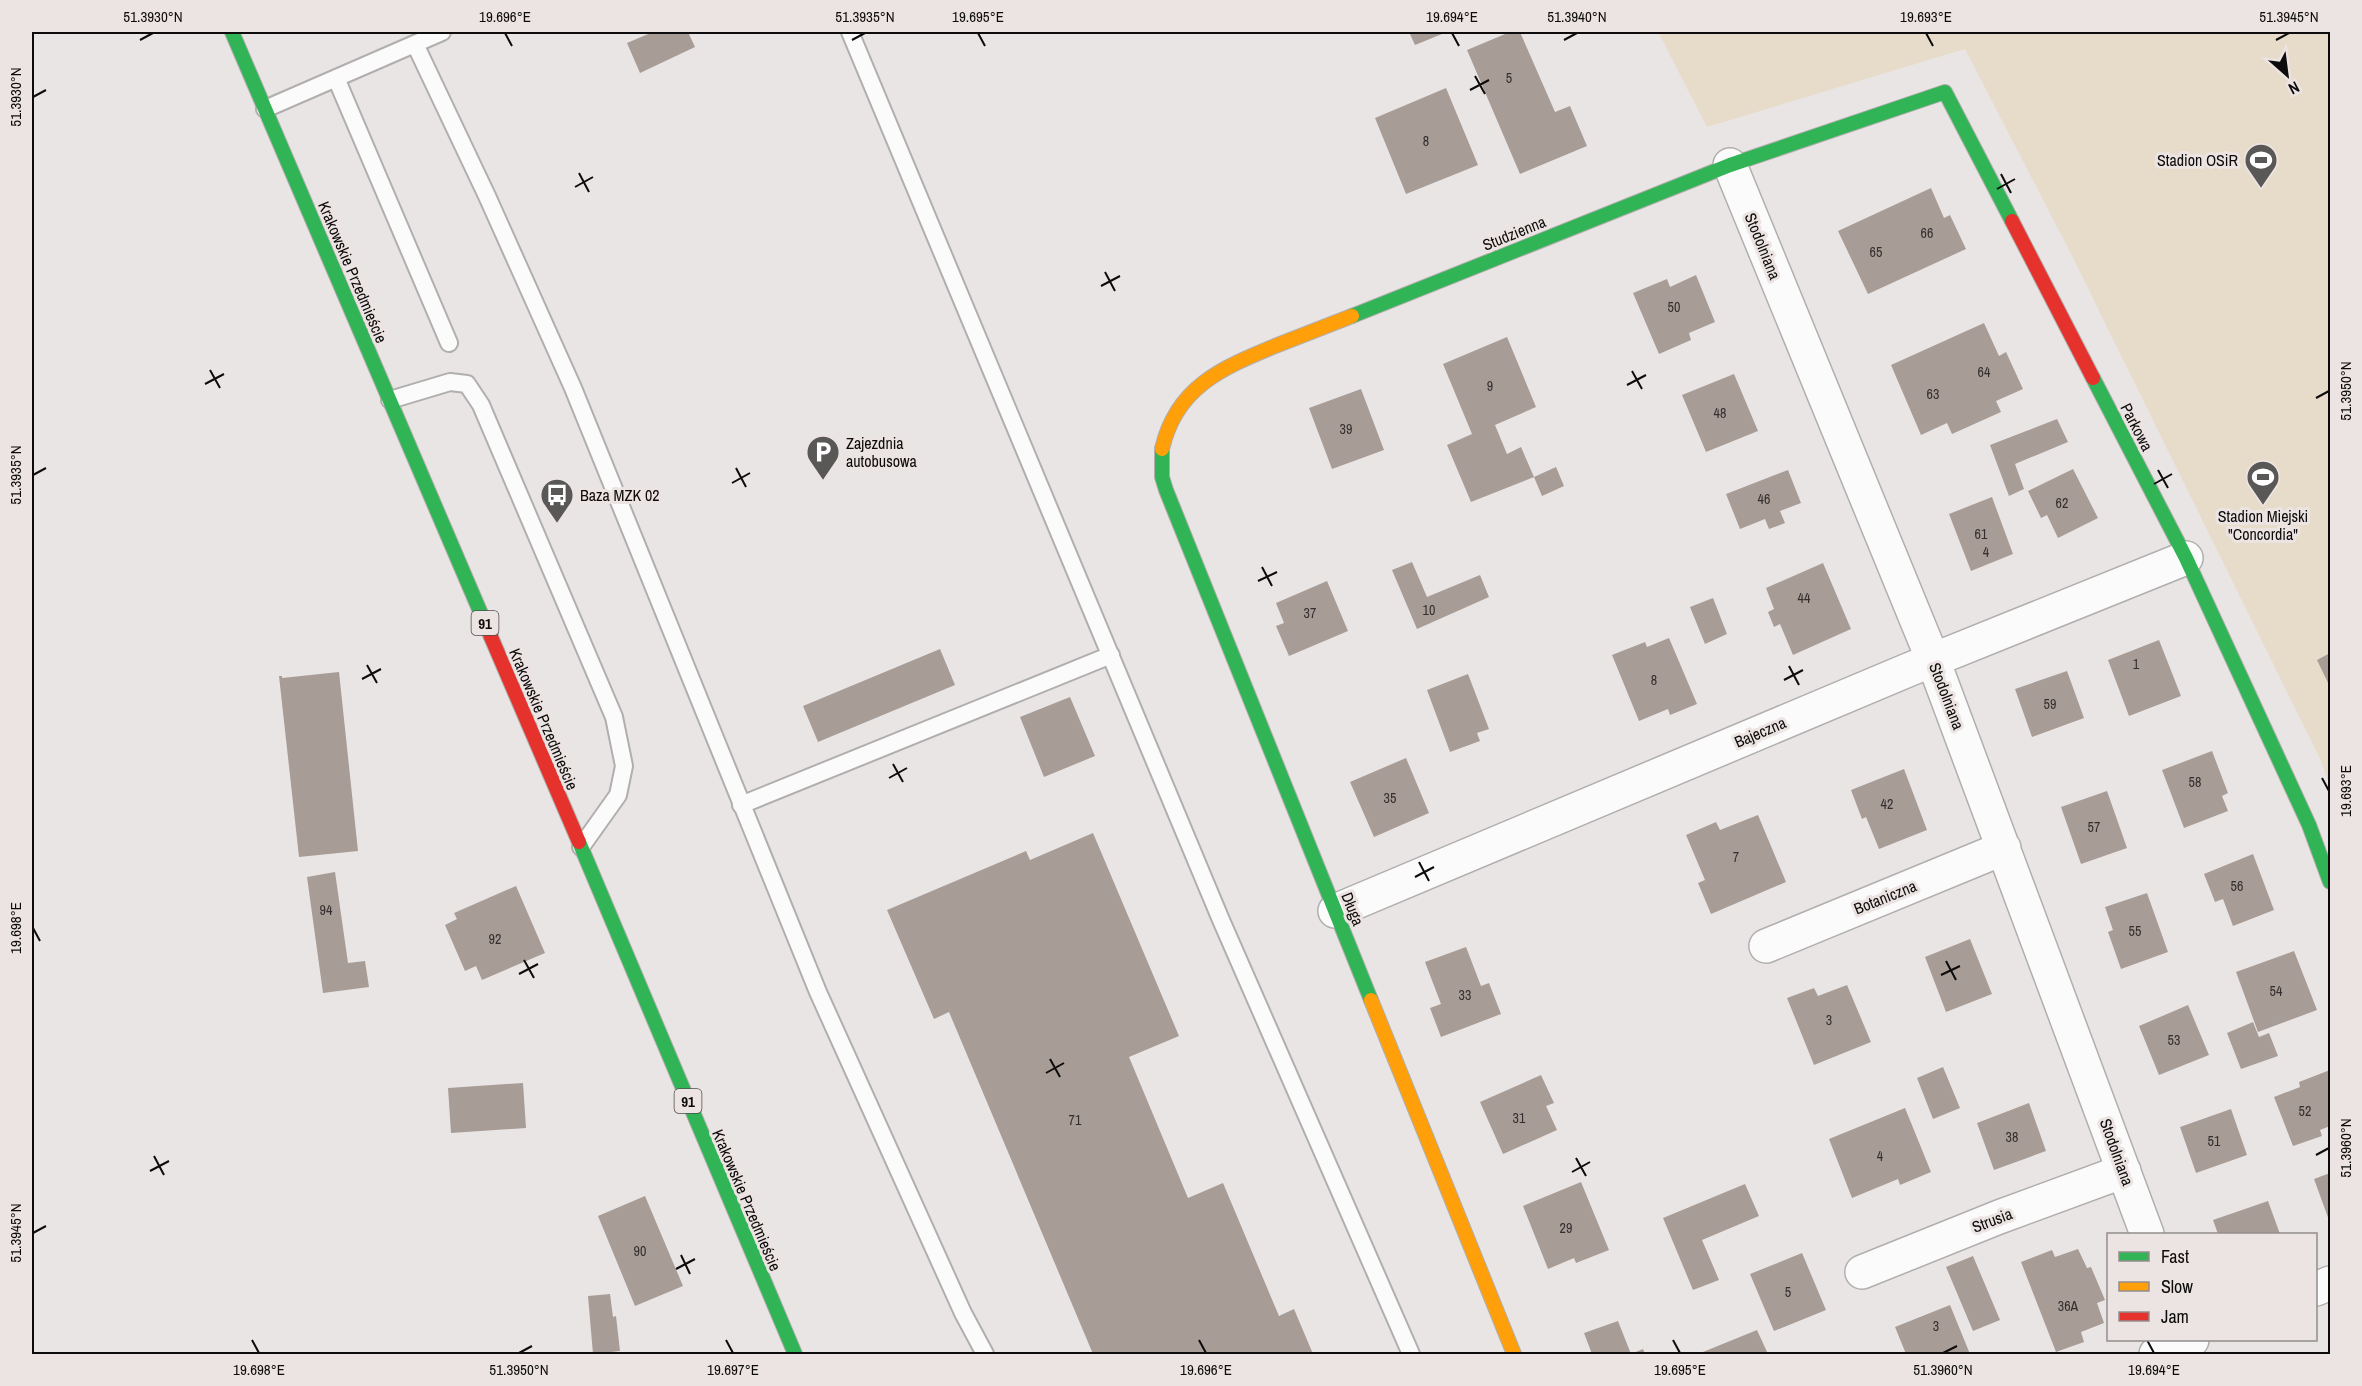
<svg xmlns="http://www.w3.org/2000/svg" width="2362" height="1386" font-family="'Archivo Narrow',sans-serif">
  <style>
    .green { fill: #e7dcca }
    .building { fill: #a89c96 }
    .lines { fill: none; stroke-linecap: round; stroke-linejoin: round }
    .lane-casing { stroke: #b1aeae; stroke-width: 20 }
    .street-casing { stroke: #b1aeae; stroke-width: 36 }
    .fast-casing { stroke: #b1aeae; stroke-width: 16 }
    .slow-casing { stroke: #b1aeae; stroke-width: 16 }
    .jam-casing { stroke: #b1aeae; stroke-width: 16 }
    .lane { stroke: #fcfbfb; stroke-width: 16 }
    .street { stroke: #fcfbfb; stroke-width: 33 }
    .fast { stroke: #30b455; stroke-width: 14 }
    .slow { stroke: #ff9f0a; stroke-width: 14 }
    .jam { stroke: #e5322d; stroke-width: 14 }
    .ticks { fill: none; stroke: #0d0b0b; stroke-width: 2 }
    .labels { text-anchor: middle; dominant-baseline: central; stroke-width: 6; stroke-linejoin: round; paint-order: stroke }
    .number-label { font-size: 14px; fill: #342f2e }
    .shield { fill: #ece4e3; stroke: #504c4c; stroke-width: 1.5 }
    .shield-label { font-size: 15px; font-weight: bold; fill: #0d0b0b }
    .poi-label { font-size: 16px; fill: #0d0b0b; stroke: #ece4e3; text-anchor: start }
    .street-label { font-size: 16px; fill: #0d0b0b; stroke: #ece4e3 }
    .neatline { fill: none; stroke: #0d0b0b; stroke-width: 2 }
    .ticks-label { font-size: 15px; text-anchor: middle; fill: #0d0b0b }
  </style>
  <rect width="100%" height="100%" fill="#eae5e5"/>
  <path class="green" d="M1658 32H2330V787L2321 761 2070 252 1965 49 1707 127Z"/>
  <path class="building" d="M653 32H688L695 47 640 73 627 43Z
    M1409 32H1441L1442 34 1415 45Z
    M1510 32H1520L1555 112 1570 106 1587 146 1520 174 1467 50Z
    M1446 88 1478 165 1406 194 1375 118Z
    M1931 188 1944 218 1950 215 1966 249 1868 294 1838 231Z
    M1696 275 1715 322 1689 333 1691 340 1659 354 1633 293 1667 279 1670 287Z
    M1984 323 1999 356 2006 352 2023 389 1996 401 2001 412 1952 434 1947 423 1921 435 1891 365Z
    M1507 337 1536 407 1495 425 1507 454 1521 447 1534 477 1471 502 1447 445 1472 434 1443 364Z
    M1734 374 1758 431 1706 452 1682 395Z
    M1361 389 1384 450 1332 469 1309 408Z
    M2057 419 2068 442 2015 464 2024 489 2009 496 1990 445Z
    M1556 467 1564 486 1542 496 1534 477Z
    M2073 469 2098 518 2058 538 2047 515 2041 518 2028 491Z
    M1788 470 1801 503 1780 511 1785 523 1769 529 1765 519 1740 529 1726 494Z
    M1992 497 2013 554 1971 571 1949 514Z
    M1412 562 1427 597 1480 575 1489 597 1417 629 1392 570Z
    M1823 563 1851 629 1793 655 1780 624 1774 627 1768 612 1774 609 1766 588Z
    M1327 581 1348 631 1289 656 1276 626 1284 623 1276 603Z
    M1713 598 1727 634 1705 644 1690 607Z
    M1669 638 1697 704 1670 715 1668 709 1639 721 1612 655 1645 642 1647 647Z
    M2159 640 2181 696 2129 716 2108 660Z
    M940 649 955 685 818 742 803 706Z
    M2330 653V687L2317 660Z
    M2067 671 2084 718 2032 737 2015 689Z
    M339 672 358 851 299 857 279 676H282V678Z
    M1468 674 1489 729 1477 733 1480 741 1450 752 1427 690Z
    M1070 697 1095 756 1044 777 1020 717Z
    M2212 751 2228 793 2222 796 2228 811 2184 828 2162 770Z
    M1406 758 1429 813 1374 837 1350 782Z
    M1904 769 1927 830 1879 849 1866 817 1862 819 1851 790Z
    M2107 791 2127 848 2081 864 2061 807Z
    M1758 815 1786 882 1711 914 1698 883 1705 880 1686 835 1716 822 1720 830Z
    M1093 833 1179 1036 1129 1057 1188 1198 1223 1183 1279 1316 1294 1309 1313 1354H1093L949 1012 934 1019 887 910 1026 851 1030 860Z
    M2253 854 2274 910 2233 926 2223 899 2215 902 2204 874Z
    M335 872 348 963 365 961 369 987 323 993 307 877Z
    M516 886 545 953 482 980 476 966 465 971 445 925 457 919 454 913Z
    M2147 893 2168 952 2121 969 2108 932 2113 930 2105 907Z
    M1970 939 1992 994 1946 1012 1925 957Z
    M1466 947 1481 986 1489 983 1501 1014 1441 1037 1430 1008 1441 1004 1425 962Z
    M2294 951 2317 1010 2258 1032 2236 972Z
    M1847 985 1871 1042 1814 1065 1787 998 1814 988 1818 996Z
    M2188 1005 2209 1055 2159 1075 2139 1026Z
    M2253 1022 2259 1037 2269 1033 2278 1056 2241 1069 2227 1033Z
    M1943 1067 1960 1108 1933 1119 1917 1078Z
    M2330 1070V1126L2320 1130 2322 1136 2293 1146 2274 1097 2300 1087 2299 1082Z
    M1541 1075 1554 1103 1546 1106 1557 1130 1503 1154 1480 1102Z
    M523 1083 526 1128 451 1133 448 1088Z
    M2029 1103 2046 1151 1994 1170 1977 1123Z
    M1905 1108 1931 1172 1900 1185 1898 1179 1852 1198 1829 1139Z
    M2231 1109 2247 1155 2196 1173 2180 1127Z
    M2330 1173V1223L2314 1179Z
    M1581 1182 1609 1250 1576 1263 1574 1258 1548 1269 1523 1206Z
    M1745 1184 1759 1216 1702 1240 1719 1280 1693 1290 1663 1218Z
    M645 1196 683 1286 635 1306 598 1216Z
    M2268 1201 2280 1234H2218L2213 1220Z
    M2078 1249 2087 1268 2091 1267 2105 1300 2097 1303 2104 1323 2081 1332 2084 1342 2056 1352 2021 1262 2052 1250 2055 1257Z
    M1802 1253 1826 1310 1774 1331 1750 1274Z
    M1973 1256 2000 1320 1973 1331 1946 1267Z
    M610 1294 613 1317 616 1316 620 1351 593 1354 588 1296Z
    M1950 1305 1970 1354H1906L1895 1327Z
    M1618 1321 1631 1354 1643 1349 1645 1354H1592L1584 1333Z
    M1757 1330 1768 1354H1698Z"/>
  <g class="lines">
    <g class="lane-casing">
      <path id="lane" d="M850 32 1221 920 1411 1354
        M415 44 487 196 573 388 818 992 963 1313 985 1354
        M336 78 449 343
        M265 109 442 32
        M390 400 450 382 467 384 481 405 614 717 624 766 618 795 581 847
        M741 805 1111 655"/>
    </g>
    <g class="street-casing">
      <path id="street" d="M1730 165 1933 660 2147 1234
        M1335 911 1908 670 2186 558
        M1766 946 2004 848
        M1862 1272 1999 1217 2124 1171
        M2316 1289 2330 1283
        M2156 1354 2192 1340"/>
    </g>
    <g class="fast-casing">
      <path id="fast" d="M232 32 491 637
        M1352 316 1730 165 1945 92 2012 221
        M2093 378 2186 558 2309 825 2330 882
        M1162 449V477L1166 490 1371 1000
        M579 842 795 1354"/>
    </g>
    <g class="slow-casing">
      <path id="slow" d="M1162 449C1176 387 1222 368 1275 346 1301 336 1327 326 1352 316
        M1371 1000 1514 1354"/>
    </g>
    <g class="jam-casing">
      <path id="jam" d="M2012 221 2093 378
        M491 637 579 842"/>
    </g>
    <use href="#lane" class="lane"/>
    <use href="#street" class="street"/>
    <use href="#fast" class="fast"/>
    <use href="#slow" class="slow"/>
    <use href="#jam" class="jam"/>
  </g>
  <path class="ticks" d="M505 33 512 46M978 33 985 46M1452 33 1459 46M1926 33 1933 46M140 40 153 33M852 40 865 33M1564 40 1577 33M2276 40 2289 33M1475 76 1485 94M1470 90 1489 80M33 97 46 90M579 173 589 192M2001 174 2011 193M575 187 593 177M1997 189 2015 179M1105 272 1115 291M1101 286 1120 276M210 370 220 388M1632 371 1642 389M205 384 224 374M1627 385 1646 375M2316 398 2329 391M736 468 746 487M2158 470 2168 488M33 475 46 468M732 483 750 473M2154 484 2172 474M1262 567 1272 586M1258 581 1277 572M367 665 377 683M1789 666 1799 685M362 679 381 669M1784 680 1803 670M893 764 903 782M889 778 907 768M2322 778 2329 791M1419 862 1429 881M1415 877 1434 867M33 928 40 941M524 960 534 978M1946 961 1956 980M519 974 538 964M1941 975 1960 966M1050 1059 1060 1077M1046 1073 1064 1063M2316 1155 2329 1148M154 1156 164 1175M1576 1158 1586 1176M150 1171 169 1161M1572 1172 1590 1162M33 1233 46 1226M681 1255 690 1274M676 1269 695 1259M252 1340 259 1353M726 1340 733 1353M1199 1340 1206 1353M1673 1340 1680 1353M2147 1340 2154 1353M519 1353 532 1346M1943 1353 1957 1346"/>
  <defs>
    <g id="stadium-pin" transform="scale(1.725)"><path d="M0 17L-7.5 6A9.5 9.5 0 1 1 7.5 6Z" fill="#5a5757" stroke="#ece4e3"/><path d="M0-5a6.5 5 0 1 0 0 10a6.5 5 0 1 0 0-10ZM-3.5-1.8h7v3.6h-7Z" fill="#fff"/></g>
    <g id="parking-pin" transform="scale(1.725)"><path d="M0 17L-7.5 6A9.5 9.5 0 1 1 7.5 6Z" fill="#5a5757" stroke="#ece4e3"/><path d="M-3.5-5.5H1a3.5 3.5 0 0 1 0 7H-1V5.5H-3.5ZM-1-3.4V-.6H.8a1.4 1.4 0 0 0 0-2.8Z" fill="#fff"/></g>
    <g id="bus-pin" transform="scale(1.725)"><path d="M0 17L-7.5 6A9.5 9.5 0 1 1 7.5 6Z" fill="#5a5757" stroke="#ece4e3"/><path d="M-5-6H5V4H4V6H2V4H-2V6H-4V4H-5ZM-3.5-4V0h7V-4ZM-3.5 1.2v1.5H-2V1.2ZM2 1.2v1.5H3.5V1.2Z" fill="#fff"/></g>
  </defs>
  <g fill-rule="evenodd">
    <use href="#stadium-pin" x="2261" y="160"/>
    <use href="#parking-pin" x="823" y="452"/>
    <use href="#stadium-pin" x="2263" y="477"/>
    <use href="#bus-pin" x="557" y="495"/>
  </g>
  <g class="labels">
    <g class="number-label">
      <text x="1509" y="78">5</text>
      <text x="1426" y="141">8</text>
      <text x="1927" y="233">66</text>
      <text x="1876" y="252">65</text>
      <text x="1674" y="307">50</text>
      <text x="1984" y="372">64</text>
      <text x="1490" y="386">9</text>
      <text x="1933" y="394">63</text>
      <text x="1720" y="413">48</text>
      <text x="1346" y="429">39</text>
      <text x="1764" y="499">46</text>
      <text x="2062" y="503">62</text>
      <text x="1981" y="534">61</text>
      <text x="1986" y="552">4</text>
      <text x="1804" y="598">44</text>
      <text x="1429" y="610">10</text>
      <text x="1310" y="613">37</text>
      <text x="2136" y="664">1</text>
      <text x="1654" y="680">8</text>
      <text x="2050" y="704">59</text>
      <text x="2195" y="782">58</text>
      <text x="1390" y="798">35</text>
      <text x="1887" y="804">42</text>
      <text x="2094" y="827">57</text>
      <text x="1736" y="857">7</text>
      <text x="2237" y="886">56</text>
      <text x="326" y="910">94</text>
      <text x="2135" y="931">55</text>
      <text x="495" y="939">92</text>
      <text x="2276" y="991">54</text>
      <text x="1465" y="995">33</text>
      <text x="1829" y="1020">3</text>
      <text x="2174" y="1040">53</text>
      <text x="2305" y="1111">52</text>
      <text x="1519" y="1118">31</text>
      <text x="1075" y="1120">71</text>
      <text x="2012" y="1137">38</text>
      <text x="2214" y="1141">51</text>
      <text x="1880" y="1156">4</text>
      <text x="1566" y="1228">29</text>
      <text x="640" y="1251">90</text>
      <text x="1788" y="1292">5</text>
      <text x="2068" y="1306">36A</text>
      <text x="1936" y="1326">3</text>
    </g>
    <g class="shield">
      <rect x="471.5" y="611" width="27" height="24" rx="4.5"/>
      <rect x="674.5" y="1089" width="27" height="24" rx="4.5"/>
    </g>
    <g class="shield-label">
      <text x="485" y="623">91</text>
      <text x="688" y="1101">91</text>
    </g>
    <g class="poi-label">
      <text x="2238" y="160" text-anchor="end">Stadion OSiR</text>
      <text x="846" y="443">Zajezdnia<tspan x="846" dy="18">autobusowa</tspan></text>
      <text x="580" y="495">Baza MZK 02</text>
      <text x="2263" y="516" text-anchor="middle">Stadion Miejski<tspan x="2263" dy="18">"Concordia"</tspan></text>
    </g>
    <g class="street-label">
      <text transform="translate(1514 233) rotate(-22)">Studzienna</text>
      <text transform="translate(1763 246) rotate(68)">Stodolniana</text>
      <text transform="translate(353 272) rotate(67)">Krakowskie Przedmieście</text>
      <text transform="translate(2137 427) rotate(63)">Parkowa</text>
      <text transform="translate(1947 696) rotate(69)">Stodolniana</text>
      <text transform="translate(544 719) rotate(67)">Krakowskie Przedmieście</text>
      <text transform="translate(1760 732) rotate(-23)">Bajeczna</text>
      <text transform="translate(1885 897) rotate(-22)">Botaniczna</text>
      <text transform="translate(1353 909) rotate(68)">Długa</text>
      <text transform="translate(2117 1152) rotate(70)">Stodolniana</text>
      <text transform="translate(747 1200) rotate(67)">Krakowskie Przedmieście</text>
      <text transform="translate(1992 1220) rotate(-21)">Strusia</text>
    </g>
  </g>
  <rect width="2362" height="1386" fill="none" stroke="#ece4e3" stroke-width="66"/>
  <rect x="2107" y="1233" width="210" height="108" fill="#ece4e3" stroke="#938d8d" stroke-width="1.5"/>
  <rect x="2119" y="1252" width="30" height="9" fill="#30b455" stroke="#938d8d" stroke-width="1.5"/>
  <text x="2161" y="1263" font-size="18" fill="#0d0b0b">Fast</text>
  <rect x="2119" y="1282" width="30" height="9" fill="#ff9f0a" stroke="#938d8d" stroke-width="1.5"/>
  <text x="2161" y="1293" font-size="18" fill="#0d0b0b">Slow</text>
  <rect x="2119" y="1312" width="30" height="9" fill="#e5322d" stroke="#938d8d" stroke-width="1.5"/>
  <text x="2161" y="1323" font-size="18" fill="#0d0b0b">Jam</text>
  <g transform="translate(2287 75) rotate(152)" stroke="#ece4e3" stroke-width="4.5" paint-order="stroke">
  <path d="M0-4.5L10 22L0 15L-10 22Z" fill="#0d0b0b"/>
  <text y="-9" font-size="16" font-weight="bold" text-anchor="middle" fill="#0d0b0b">N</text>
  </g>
  <rect x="33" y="33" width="2296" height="1320" class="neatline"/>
  <g class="ticks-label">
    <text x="153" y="22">51.3930°N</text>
    <text x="505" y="22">19.696°E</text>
    <text x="865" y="22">51.3935°N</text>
    <text x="978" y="22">19.695°E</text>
    <text x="1452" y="22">19.694°E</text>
    <text x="1577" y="22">51.3940°N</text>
    <text x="1926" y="22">19.693°E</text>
    <text x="2289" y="22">51.3945°N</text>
    <text transform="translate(16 97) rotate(-90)" y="5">51.3930°N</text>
    <text transform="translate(2346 391) rotate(-90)" y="5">51.3950°N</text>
    <text transform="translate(16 475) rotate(-90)" y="5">51.3935°N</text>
    <text transform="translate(2346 791) rotate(-90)" y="5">19.693°E</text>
    <text transform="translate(16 928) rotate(-90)" y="5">19.698°E</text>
    <text transform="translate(2346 1148) rotate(-90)" y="5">51.3960°N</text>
    <text transform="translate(16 1233) rotate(-90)" y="5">51.3945°N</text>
    <text x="259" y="1375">19.698°E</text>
    <text x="519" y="1375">51.3950°N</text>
    <text x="733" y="1375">19.697°E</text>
    <text x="1206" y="1375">19.696°E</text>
    <text x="1680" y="1375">19.695°E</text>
    <text x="1943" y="1375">51.3960°N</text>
    <text x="2154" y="1375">19.694°E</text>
  </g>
</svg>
